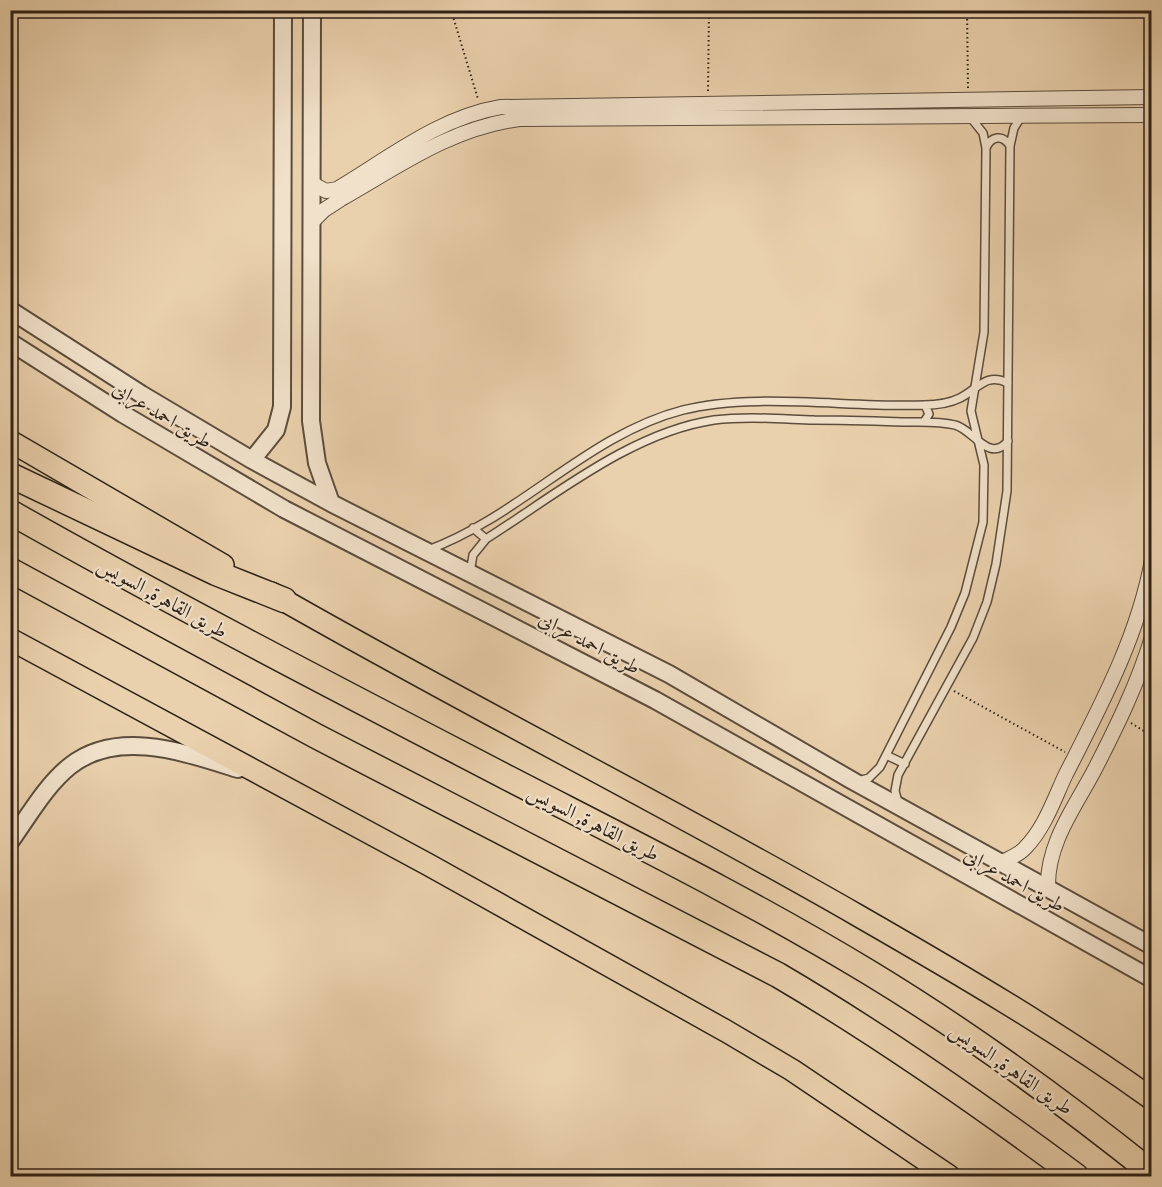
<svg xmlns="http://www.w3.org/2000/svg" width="1162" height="1187" font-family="'Gentium Book Plus',Amiri,serif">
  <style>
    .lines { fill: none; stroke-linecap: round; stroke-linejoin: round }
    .service-casing { stroke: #5c4d3d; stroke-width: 10 }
    .minor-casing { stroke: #5c4d3d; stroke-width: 16 }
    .tertiary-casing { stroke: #5c4d3d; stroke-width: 20 }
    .trunk-casing { stroke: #2d2118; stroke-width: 24 }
    .motorway-casing { stroke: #2d2118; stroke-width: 27 }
    .path { stroke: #2d2118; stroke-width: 2; stroke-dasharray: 1.5 3; stroke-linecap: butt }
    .service { stroke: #f1e1ca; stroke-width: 7 }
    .minor { stroke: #f1e1ca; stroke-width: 14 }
    .tertiary { stroke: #f1e1ca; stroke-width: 16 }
    .trunk { stroke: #ead1ad; stroke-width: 21 }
    .motorway { stroke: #ead1ad; stroke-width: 24 }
    .labels { text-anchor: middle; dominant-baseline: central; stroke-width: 4.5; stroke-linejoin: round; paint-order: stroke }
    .street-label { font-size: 20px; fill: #2d2118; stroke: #f1e1ca }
  </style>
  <rect width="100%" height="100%" fill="#ead1ad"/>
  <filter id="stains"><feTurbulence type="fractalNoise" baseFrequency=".00333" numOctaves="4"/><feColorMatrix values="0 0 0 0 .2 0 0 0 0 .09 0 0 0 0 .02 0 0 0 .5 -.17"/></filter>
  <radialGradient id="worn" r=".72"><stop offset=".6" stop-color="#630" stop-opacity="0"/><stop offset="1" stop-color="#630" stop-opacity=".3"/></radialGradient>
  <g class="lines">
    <g class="service-casing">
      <path id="service" d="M986 148C991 136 1003 134 1010 146
        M924 422 929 414 925 405
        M473 528 486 539
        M428 550C519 517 589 434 683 410 755 392 850 408 924 405 936 405 950 403 960 398 978 389 986 372 1008 383
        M470 573 473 555 486 539C554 496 632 432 714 420 747 416 781 419 814 420 844 420 874 421 905 422 921 422 939 421 955 425 973 429 989 464 1008 441
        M886 755 905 764
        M858 781 869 778 880 767 951 627 965 593 983 522 984 465 971 411 984 332 986 148 983 133 971 118
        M898 802 895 791 898 775 973 638 987 602 996 564 1007 491 1010 146 1014 128 1021 117"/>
    </g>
    <g class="minor-casing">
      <path id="minor" d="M1151 10 1152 11
        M311 183 326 191 337 189C389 158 440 117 501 107L1152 97
        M312 222 324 210 341 199C401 165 449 129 519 119L1152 115
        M1002 862C1010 858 1019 855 1025 848 1044 829 1054 800 1065 776 1100 707 1138 637 1152 560
        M1048 887C1047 843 1075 807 1095 769 1117 726 1138 683 1152 637"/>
    </g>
    <g class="tertiary-casing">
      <path id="tertiary" d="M312 10 311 421 317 463 331 503
        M10 310 141 394 252 460 331 503 669 674 853 781 1152 946
        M10 342 123 414 284 509 655 700 1152 979
        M252 460 276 430 282 407 283 10
        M10 842C28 817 46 785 70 766 118 728 186 753 238 769"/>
    </g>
    <g class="trunk-casing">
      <path id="trunk" d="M10 441 223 565
        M271 593C464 704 664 804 857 915 958 973 1057 1031 1152 1099
        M10 639 429 865 726 1031 792 1070 949 1176"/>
    </g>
    <g class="motorway-casing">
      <path id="motorway" d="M10 475 216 573 284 600
        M10 512C174 605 341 691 508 778 630 841 753 902 870 973 969 1033 1062 1101 1152 1173
        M10 570 316 736 778 975C882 1036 979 1104 1076 1176"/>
    </g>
    <path class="path" d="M451 10 478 99
      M967 10 968 88
      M708 91 709 10
      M954 691 1065 752
      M1131 723 1152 736"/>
    <use href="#service" class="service"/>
    <use href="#minor" class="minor"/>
    <use href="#tertiary" class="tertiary"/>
    <use href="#trunk" class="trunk"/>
    <use href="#motorway" class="motorway"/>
  </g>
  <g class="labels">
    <g class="street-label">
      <text transform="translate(163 414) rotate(31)">طريق احمد عرابى</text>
      <text transform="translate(163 597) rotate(29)">طريق القاهرة, السويس</text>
      <text transform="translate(590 642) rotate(28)">طريق احمد عرابى</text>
      <text transform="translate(594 822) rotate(27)">طريق القاهرة, السويس</text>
      <text transform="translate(1015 879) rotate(29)">طريق احمد عرابى</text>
      <text transform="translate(1012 1068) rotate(35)">طريق القاهرة, السويس</text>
    </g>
  </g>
  <rect width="1162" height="1187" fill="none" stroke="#ead1ad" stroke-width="36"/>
  <rect x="12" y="12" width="1138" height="1163" fill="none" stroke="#2d2118" stroke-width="3"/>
  <rect x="18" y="18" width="1126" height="1151" fill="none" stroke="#2d2118" stroke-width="1.5"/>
  <rect width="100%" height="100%" filter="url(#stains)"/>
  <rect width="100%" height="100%" fill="url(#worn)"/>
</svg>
